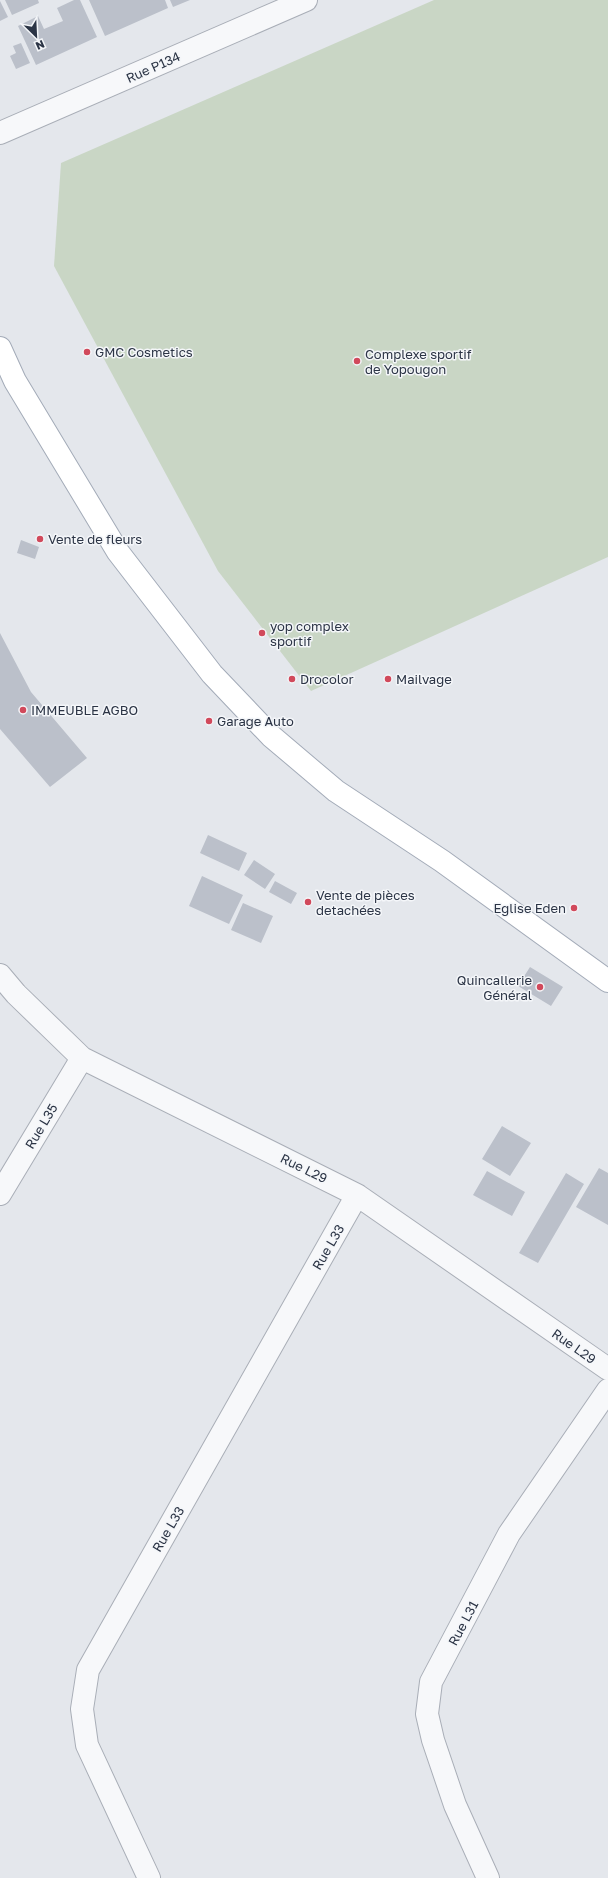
<svg xmlns="http://www.w3.org/2000/svg" width="608" height="1878" font-family="'Golos Text',sans-serif">
  <style>
    .green { fill: #c9d6c5 }
    .building { fill: #bbc0ca }
    .lines { fill: none; stroke-linecap: round; stroke-linejoin: round }
    .minor-casing { stroke: #a9aeb7; stroke-width: 24 }
    .major-casing { stroke: #a3abb8; stroke-width: 24 }
    .minor { stroke: #f7f8fa; stroke-width: 22 }
    .major { stroke: #fff; stroke-width: 22 }
    .poi-dot { fill: #d1495b; stroke: #f4f6f9; stroke-width: 1.5 }
    .labels { text-anchor: middle; dominant-baseline: central; stroke-width: 3; stroke-linejoin: round; paint-order: stroke }
    .street-label { font-size: 13px; fill: #2b3445; stroke: #f4f6f9 }
    .poi-label { font-size: 13px; fill: #2b3445; stroke: #f4f6f9; text-anchor: start }
  </style>
  <rect width="100%" height="100%" fill="#e4e7ec"/>
  <path class="green" d="M434 0H608V557L311 691 218 571 54 266 61 163Z"/>
  <path class="building" d="M5 0H38L39 3 12 15Z
    M74 0H80L97 37 36 65 18 26 38 16 44 29 63 21 57 8Z
    M89 0H165L168 8 105 36Z
    M170 0H190L173 7Z
    M0 1 8 17 0 21Z
    M21 43 30 63 16 69 10 56 16 53 13 46Z
    M21 540 39 547 35 559 17 553Z
    M0 633 31 692 87 758 50 787 0 729Z
    M208 835 247 853 239 871 200 853Z
    M254 860 275 874 265 889 244 875Z
    M202 876 243 895 229 924 189 906Z
    M275 881 297 893 291 904 269 892Z
    M243 903 273 916 261 943 231 930Z
    M530 967 563 987 551 1006 518 986Z
    M502 1126 531 1143 510 1176 482 1159Z
    M599 1168 608 1173V1225L576 1207Z
    M487 1171 525 1192 512 1216 473 1195Z
    M566 1173 584 1184 538 1263 519 1253Z"/>
  <g class="lines">
    <g class="minor-casing">
      <path id="minor" d="M0 133 306 0
        M0 975 16 994 82 1058 357 1195 608 1369
        M0 1194 82 1058
        M149 1878 87 1745 82 1709 88 1670 357 1195
        M488 1878 455 1805 433 1740 427 1714 431 1682 509 1534 608 1390"/>
    </g>
    <g class="major-casing">
      <path id="major" d="M0 348 15 381 118 552 212 674 271 736 336 791 442 861 608 981"/>
    </g>
    <use href="#minor" class="minor"/>
    <use href="#major" class="major"/>
  </g>
  <g class="poi-dot">
    <circle cx="87" cy="352" r="4"/>
    <circle cx="357" cy="361" r="4"/>
    <circle cx="40" cy="539" r="4"/>
    <circle cx="262" cy="633" r="4"/>
    <circle cx="292" cy="679" r="4"/>
    <circle cx="388" cy="679" r="4"/>
    <circle cx="23" cy="710" r="4"/>
    <circle cx="209" cy="721" r="4"/>
    <circle cx="308" cy="902" r="4"/>
    <circle cx="574" cy="908" r="4"/>
    <circle cx="540" cy="987" r="4"/>
  </g>
  <g class="labels">
    <g class="street-label">
      <text transform="translate(153 67) rotate(-24)">Rue P134</text>
      <text transform="translate(41 1126) rotate(-59)">Rue L35</text>
      <text transform="translate(304 1168) rotate(26)">Rue L29</text>
      <text transform="translate(328 1247) rotate(-60)">Rue L33</text>
      <text transform="translate(574 1346) rotate(35)">Rue L29</text>
      <text transform="translate(168 1529) rotate(-60)">Rue L33</text>
      <text transform="translate(463 1623) rotate(-62)">Rue L31</text>
    </g>
    <g class="poi-label">
      <text x="95" y="352">GMC Cosmetics</text>
      <text x="365" y="354">Complexe sportif<tspan x="365" dy="15">de Yopougon</tspan></text>
      <text x="48" y="539">Vente de fleurs</text>
      <text x="270" y="626">yop complex<tspan x="270" dy="15">sportif</tspan></text>
      <text x="300" y="679">Drocolor</text>
      <text x="396" y="679">Mailvage</text>
      <text x="31" y="710">IMMEUBLE AGBO</text>
      <text x="217" y="721">Garage Auto</text>
      <text x="316" y="895">Vente de pièces<tspan x="316" dy="15">detachées</tspan></text>
      <text x="566" y="908" text-anchor="end">Eglise Eden</text>
      <text x="532" y="980" text-anchor="end">Quincallerie<tspan x="532" dy="15">Général</tspan></text>
    </g>
  </g>
  <g transform="translate(36 36) rotate(156)" stroke="#f4f6f9" stroke-width="3" paint-order="stroke">
  <path d="M0-3L7 15L0 10L-7 15Z" fill="#2b3445"/>
  <text y="-6" font-size="11" font-weight="bold" text-anchor="middle" fill="#2b3445">N</text>
  </g>
</svg>
